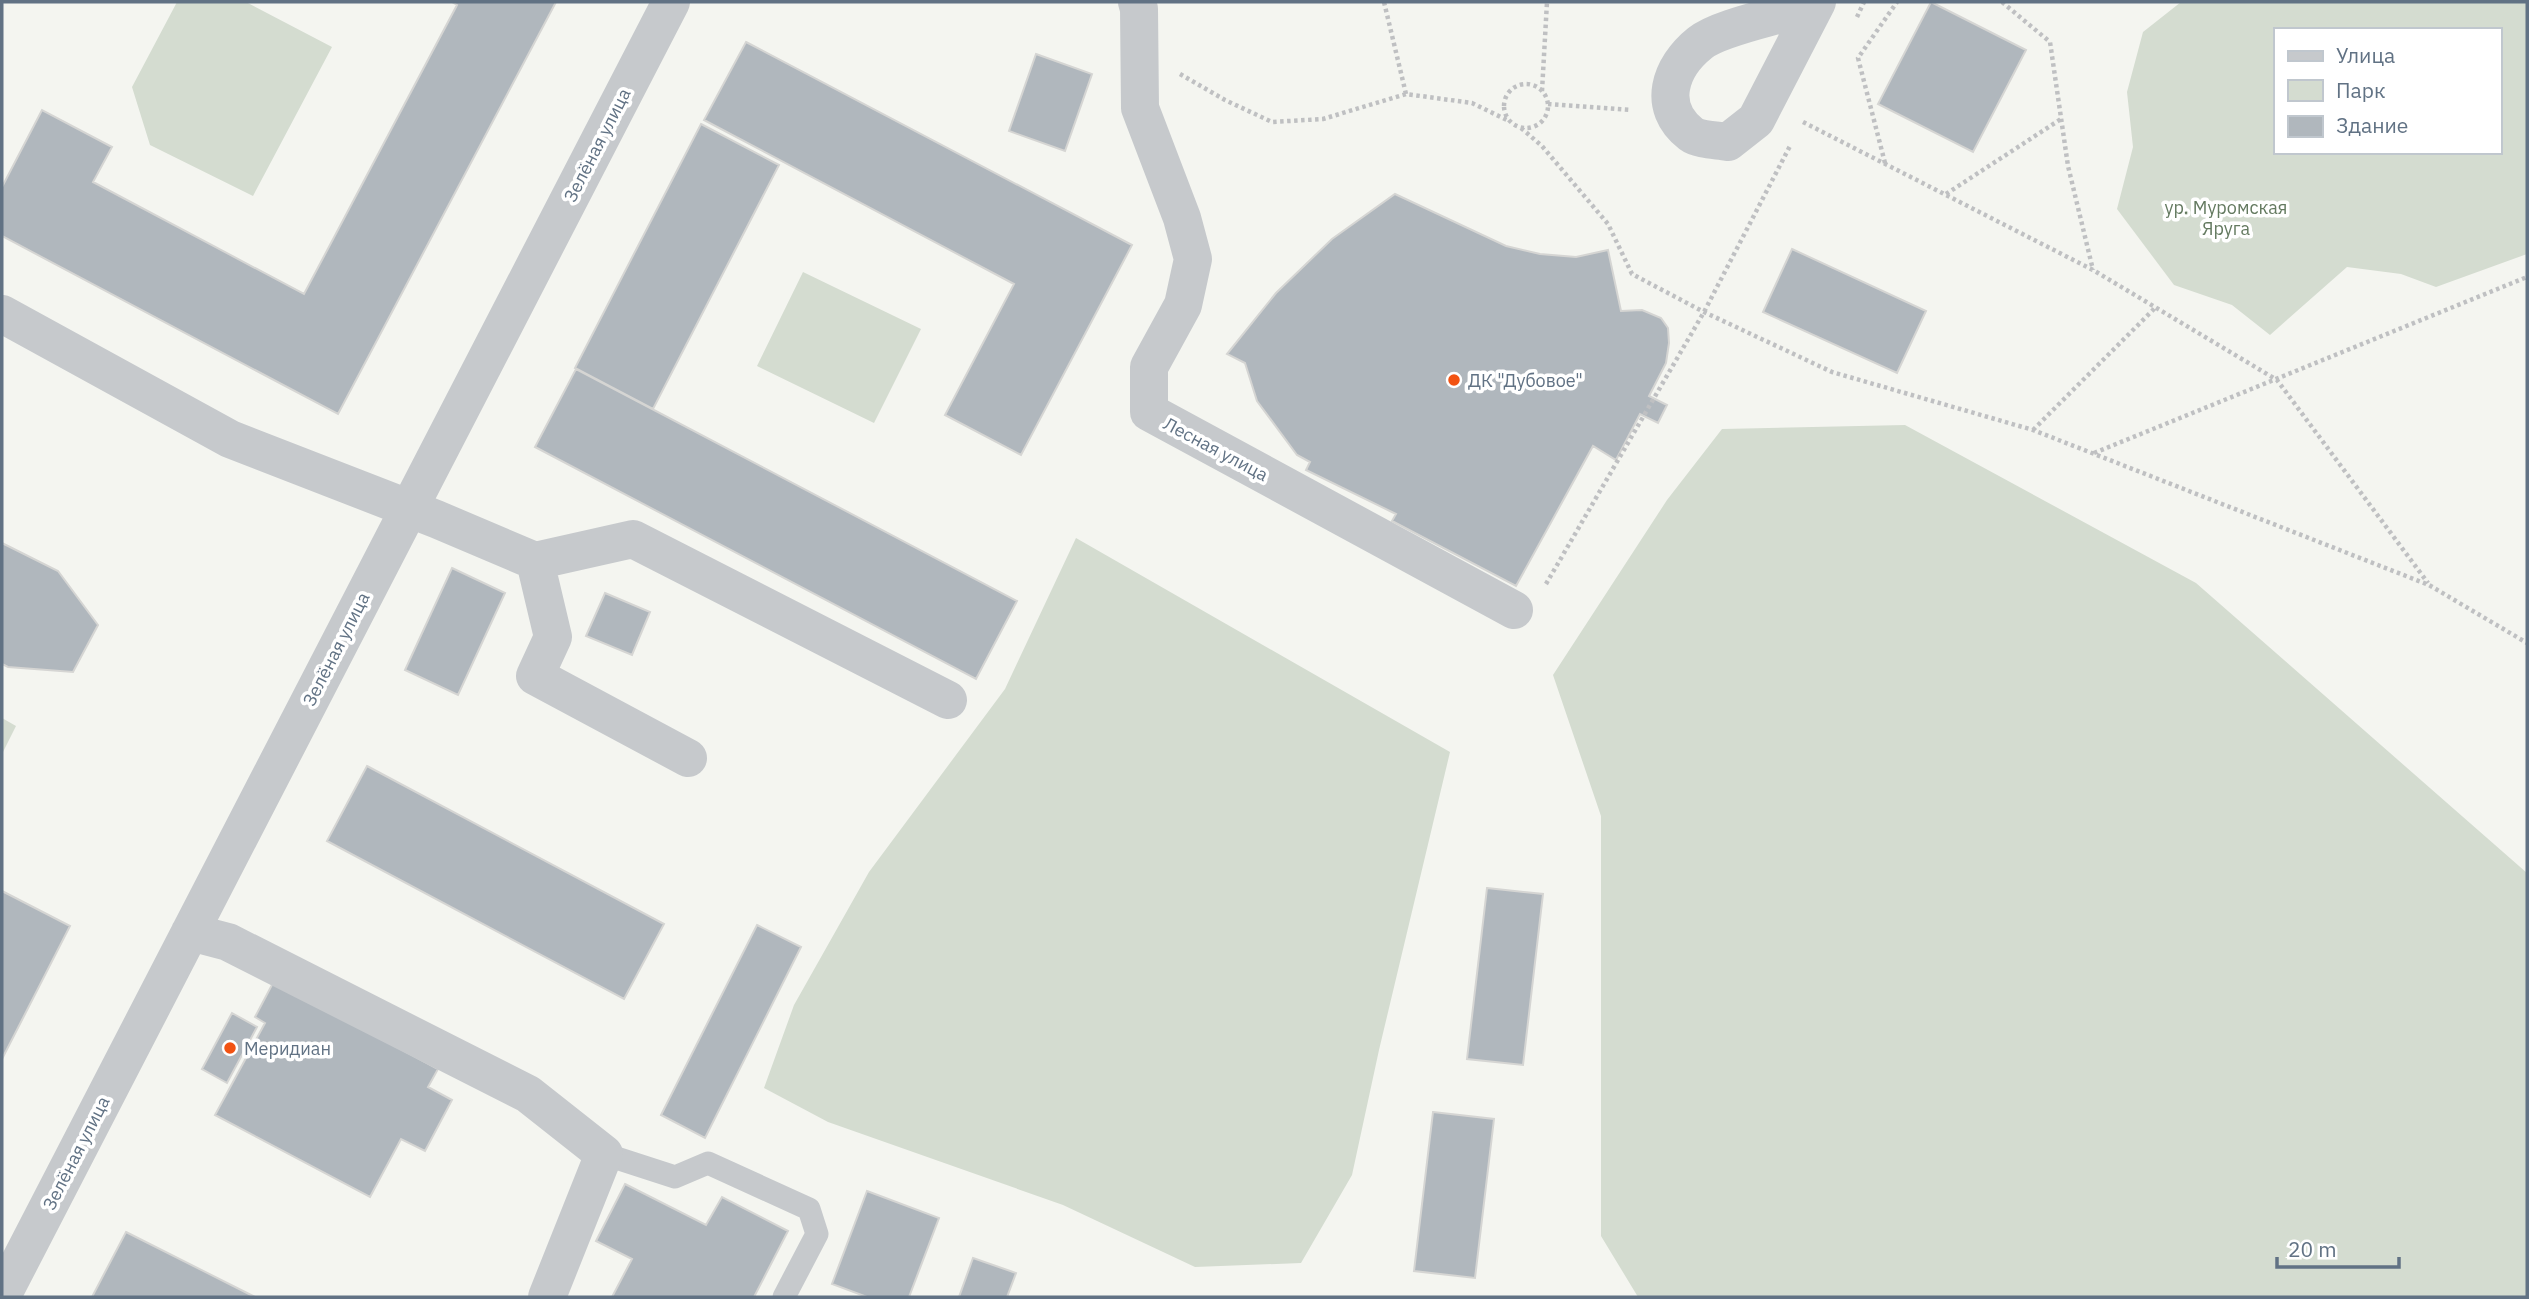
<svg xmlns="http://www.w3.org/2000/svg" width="2529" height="1299" font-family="'IBM Plex Sans',sans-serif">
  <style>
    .green { fill: #d4dcd0; fill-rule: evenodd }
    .building { fill: #b0b7bd; stroke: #d5d5d3; stroke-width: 2 }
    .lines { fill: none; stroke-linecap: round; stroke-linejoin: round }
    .path { stroke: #bfc0c2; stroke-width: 4.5; stroke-dasharray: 3.5 3.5; stroke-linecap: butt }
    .lane { stroke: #c6c9cc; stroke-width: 23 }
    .street { stroke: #c6c9cc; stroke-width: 38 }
    .poi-dot { fill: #f25212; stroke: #fff; stroke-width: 2.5 }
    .labels { text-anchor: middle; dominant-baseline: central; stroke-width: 7; stroke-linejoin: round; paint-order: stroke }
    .street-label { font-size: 18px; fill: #617284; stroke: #fff }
    .park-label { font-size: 18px; fill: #647a60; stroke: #fff }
    .poi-label { font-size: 18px; fill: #617284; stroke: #fff; text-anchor: start }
  </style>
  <rect width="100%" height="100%" fill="#f4f5f0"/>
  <path class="green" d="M177 2H246L332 47 253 196 150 145 132 87Z
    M2181 2H2527V254L2436 287 2401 274 2347 267 2270 335 2232 305 2174 285 2117 209 2133 147 2127 92 2143 32ZM2275 30H2499V152H2275Z
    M803 272 921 329 874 423 757 366Z
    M1905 425 2196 583 2527 873V1297H1638L1601 1236V816L1553 675 1667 500 1722 429Z
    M1076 538 1450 752 1379 1050 1352 1175 1301 1263 1195 1267 1063 1205 828 1122 764 1088 794 1005 869 872 1005 689Z
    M2 718 16 726 2 754Z"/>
  <path class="building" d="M452 2H556L338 414 2 236V187L42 110 112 147 93 182 304 294 457 5Z
    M1931 2 2026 50 1973 152 1878 104Z
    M746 42 1132 245 1021 455 945 415 1014 284 704 120Z
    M1036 54 1092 74 1065 151 1009 131Z
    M701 124 779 165 653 409 575 368Z
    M1395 194 1506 246 1540 254 1576 257 1608 250 1621 311 1642 310 1661 318 1668 328 1669 343 1666 363 1649 396 1667 405 1658 423 1640 414 1616 460 1593 446 1516 586 1392 521 1396 514 1306 470 1310 462 1297 455 1257 401 1245 363 1227 354 1276 293 1332 239Z
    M1792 249 1926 311 1897 373 1763 312Z
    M576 369 1017 601 976 679 535 447Z
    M2 543 58 571 98 625 73 672 8 667 2 664Z
    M452 568 505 593 458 695 405 670Z
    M605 593 650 612 632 655 586 636Z
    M367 766 664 924 624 999 327 841Z
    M1487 888 1543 894 1523 1065 1467 1059Z
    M2 891 70 926 2 1059Z
    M757 925 801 947 705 1138 661 1115Z
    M274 981 438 1069 428 1087 452 1100 425 1151 401 1139 370 1197 215 1115 265 1023 255 1017Z
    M232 1013 257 1027 227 1083 202 1069Z
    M1433 1112 1494 1119 1475 1278 1414 1271Z
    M625 1184 706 1225 722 1197 788 1231 754 1297H612L632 1259 596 1241Z
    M867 1191 939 1218 909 1297H867L832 1284Z
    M126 1232 255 1297H92Z
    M973 1258 1016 1273 1007 1297H959Z"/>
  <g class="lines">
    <path class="path" d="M1384 2 1406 94
      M2002 2 2050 42 2068 166 2093 270
      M1857 17 1864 2
      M1180 74 1225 100 1272 122 1323 119 1406 94 1472 103 1509 121
      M1504 106a22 22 0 1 1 44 0a22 22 0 1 1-44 0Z
      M1542 91 1547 2
      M1548 104 1631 110
      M1803 122 2093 270 2277 380 2428 583
      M1521 128 1542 146 1608 224 1632 274 1704 312 1832 372 2033 430 2429 585 2527 643
      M1885 163 1858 58 1897 2
      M1946 194 2061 119
      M2033 430 2155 308
      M2094 453 2527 277
      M1546 584 1704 312 1790 146"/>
    <path class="lane" d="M604 1154 675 1177 708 1163 809 1209 817 1234 784 1297"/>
    <path class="street" d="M1137 2 1139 9 1140 108 1182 218 1193 259 1183 305 1149 367V412L1514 610
      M1804 26 1781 14C1760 20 1716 30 1700 43 1670 67 1656 107 1691 134 1699 140 1717 140 1728 142L1756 120 1817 2
      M2 314 230 439 436 519 535 561 633 539 948 700
      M535 561 553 637 535 676 688 758
      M190 932 228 942 528 1094 604 1154 547 1297
      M2 1296 671 2"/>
  </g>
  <g class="poi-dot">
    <circle cx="1454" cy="380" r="7"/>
    <circle cx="230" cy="1048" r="7"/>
  </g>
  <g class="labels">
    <g class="street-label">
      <text transform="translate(597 145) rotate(-63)">Зелёная улица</text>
      <text transform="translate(1216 449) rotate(28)">Лесная улица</text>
      <text transform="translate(336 649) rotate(-63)">Зелёная улица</text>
      <text transform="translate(76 1153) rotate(-63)">Зелёная улица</text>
    </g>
    <g class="park-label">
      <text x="2226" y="207">ур. Муромская<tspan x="2226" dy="21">Яруга</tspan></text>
    </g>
    <g class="poi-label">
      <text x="1468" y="380">ДК "Дубовое"</text>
      <text x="244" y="1048">Меридиан</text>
    </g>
  </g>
  <rect width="2529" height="1299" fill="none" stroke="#617284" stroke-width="7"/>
  <rect x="2274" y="28" width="228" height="126" fill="#ffffff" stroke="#c0c7ce" stroke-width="2"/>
  <rect x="2288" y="51" width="35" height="10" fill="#c6c9cc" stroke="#c0c7ce" stroke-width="2"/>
  <text x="2336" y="63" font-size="21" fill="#617284">Улица</text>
  <rect x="2288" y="80" width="35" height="21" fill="#d4dcd0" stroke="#c0c7ce" stroke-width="2"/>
  <text x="2336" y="98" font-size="21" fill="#617284">Парк</text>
  <rect x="2288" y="116" width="35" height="21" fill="#b0b7bd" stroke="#c0c7ce" stroke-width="2"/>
  <text x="2336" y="133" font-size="21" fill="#617284">Здание</text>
  <path d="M2277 1257v10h122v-10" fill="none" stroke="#617284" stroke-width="3.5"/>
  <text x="2288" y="1257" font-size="21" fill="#617284" stroke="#ffffff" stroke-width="5" paint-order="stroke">20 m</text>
</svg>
